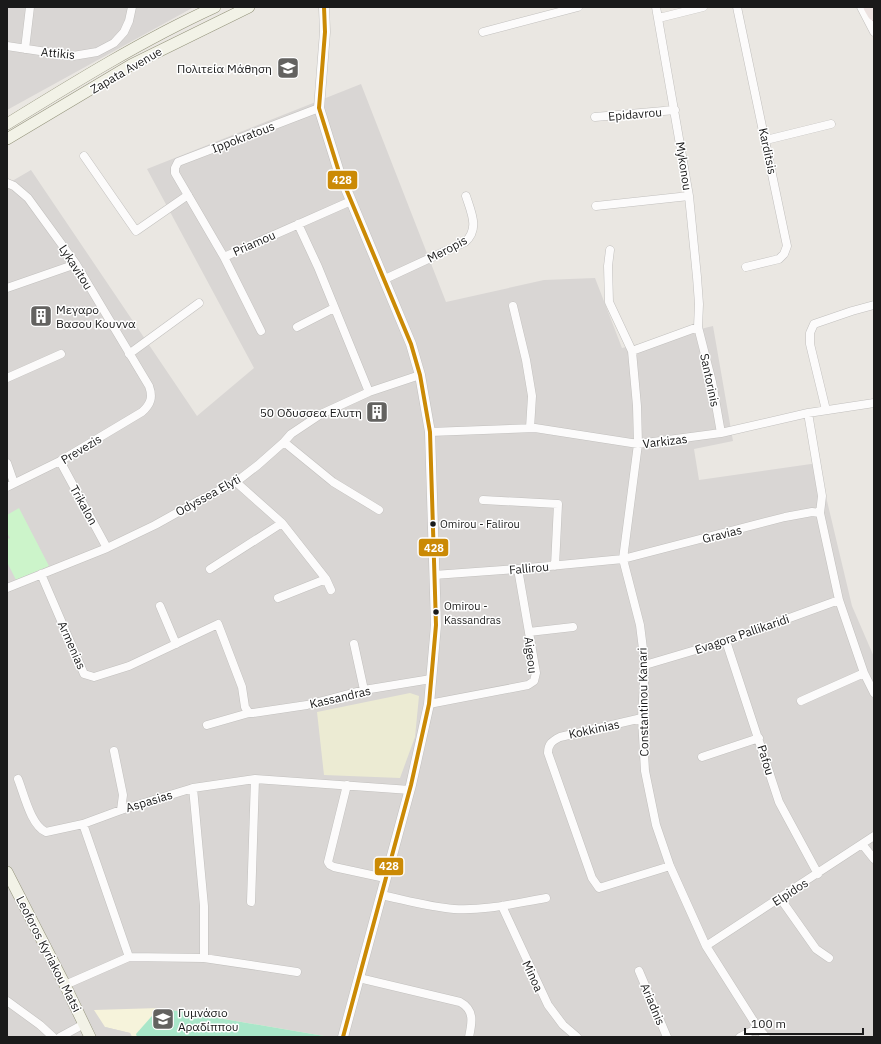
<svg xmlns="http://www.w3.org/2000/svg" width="881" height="1044" font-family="'IBM Plex Sans',sans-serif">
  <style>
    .residential { fill: #d9d6d4 }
    .education { fill: #f6f3db }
    .farmland { fill: #ecebd3 }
    .park { fill: #ccf4ca }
    .pitch { fill: #a9e6c9 }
    .parking { fill: #d8d6d4 }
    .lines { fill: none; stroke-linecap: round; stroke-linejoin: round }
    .minor-casing { stroke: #c2c0be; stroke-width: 9 }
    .tertiary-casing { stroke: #c2c0be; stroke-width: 11 }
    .secondary-casing { stroke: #93937a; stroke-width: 12 }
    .trunk-casing { stroke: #c198a6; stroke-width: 14 }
    .minor { stroke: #fcfbfb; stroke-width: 8 }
    .tertiary { stroke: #fcfbfb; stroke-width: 10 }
    .secondary { stroke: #f2f2e7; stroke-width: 11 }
    .trunk { stroke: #ece2e0; stroke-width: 13 }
    .bus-1-casing { stroke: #fff; stroke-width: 7 }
    .bus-1 { stroke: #cb8a05; stroke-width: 4 }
    .bus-dot { fill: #1a1a1a; stroke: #fff; stroke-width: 1.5 }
    .labels { text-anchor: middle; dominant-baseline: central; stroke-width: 3; stroke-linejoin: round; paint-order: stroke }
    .bus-label { font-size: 11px; fill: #1a1a1a; stroke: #fff; text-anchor: start }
    .street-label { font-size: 12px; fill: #1a1a1a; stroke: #fff }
    .poi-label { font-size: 12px; fill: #1a1a1a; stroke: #fff; text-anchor: end }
    .line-badge { stroke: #fff; stroke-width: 1.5 }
    .badge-label { font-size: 11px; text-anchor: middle; font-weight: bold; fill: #fff }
  </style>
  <rect width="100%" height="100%" fill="#eae7e2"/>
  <path class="residential" d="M7 7H194L7 110Z
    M361 84 446 302 544 280 595 278 622 348 713 326 733 441 694 449 699 480 818 463 852 606 874 657V1037H7V184L31 170 197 416 254 368 147 169Z"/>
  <path class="education" d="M159 1008 330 1037H339H132L130 1033 105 1027 94 1010Z"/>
  <path class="farmland" d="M410 693 419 696 415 737 400 778 324 775 317 712Z"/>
  <path class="park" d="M19 508 49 566 16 580 7 562V539L10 538 7 533V515Z"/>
  <path class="pitch" d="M159 1008 330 1037H137L136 1034Z"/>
  <path class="parking" d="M105 1027 130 1033 132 1037H109Z"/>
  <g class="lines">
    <g class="minor-casing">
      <path id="minor" d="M656 7 689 196 697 277 699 304 698 327 712 382 721 433
        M737 7 787 246 784 254 779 259 746 267
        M861 7 874 32
        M659 18 703 7
        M483 32 578 7
        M7 46 73 56 97 52 114 43 124 32 129 21 132 7
        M25 49 30 7
        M319 108 178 162 175 168V173L224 257 351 201
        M595 117 675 110
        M766 140 831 124
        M84 156 136 231 188 195
        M7 183 14 186 28 198 76 264 149 386C153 397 151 404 142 412L60 461 7 487
        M596 206 689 196
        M298 224 318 267 369 392
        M610 250 608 266 609 302 632 351 637 406 638 444 623 559 640 625 645 665 642 718 645 771 656 825 670 866 706 946 758 1028 766 1037
        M224 257 261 331
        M385 279 465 242C480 229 471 212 466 196
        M7 288 76 264
        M513 306 526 360 532 396 530 428
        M297 327 334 308
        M632 351 698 327
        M129 354 199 303
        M7 378 61 354
        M826 410 810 344V333L814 324 852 311 874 305
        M808 413 822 496 820 513 839 600 864 673 874 693
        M430 432 535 428 638 444 721 433 808 413 874 403
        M284 442 333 482 379 510
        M60 461 107 548
        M7 463 14 483
        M236 482 282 523 326 579 331 590
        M483 500 558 504 555 566
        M210 569 282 523
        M41 574 84 674 94 677 129 666 218 624 242 687 245 707 249 713
        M434 575 518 569 623 559 785 517 812 512 820 513
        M7 588 107 548 155 525 198 501 236 482 258 465 284 442 291 434 321 414 369 392 420 375
        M278 598 326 579
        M160 606 176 644
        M529 632 573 627
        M726 641 779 802 818 874
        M354 644 364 690
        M645 665 726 641 839 600
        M801 701 864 673
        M429 704 528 685 534 681 536 673 518 569
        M642 718 560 737C552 741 548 744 548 753L592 878 599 888 670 866
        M207 725 249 713H253L307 705 364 690 431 679
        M114 751 123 795 121 810
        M702 757 759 738
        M18 779C24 794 31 826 46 832L83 824 121 810 193 788 255 779 410 790
        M347 785 328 862 330 865 334 867 385 878
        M193 788 204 906V958
        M83 824 129 957
        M862 844 874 859
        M381 895C405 900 429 907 454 909 485 911 516 903 546 898
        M780 898 816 949 829 958
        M251 902 255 779
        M502 906 548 1005 563 1025 577 1037
        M706 946 874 836
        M639 971 667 1037
        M359 978 460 1002C475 1010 472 1023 469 1037
        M65 985 129 957 204 958 297 972
        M7 1001 40 1025 53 1037
        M60 1037 84 1024
        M740 1037 758 1028"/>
    </g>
    <g class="tertiary-casing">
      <path id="tertiary" d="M324 7 325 32 319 108 339 172 411 344 420 375 430 432 436 625 429 704 411 785 343 1037"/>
    </g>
    <g class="secondary-casing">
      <path id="secondary" d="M7 124C75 82 143 40 215 7
        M7 139 131 65 249 7
        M7 872 65 985 90 1037"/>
    </g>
    <g class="trunk-casing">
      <path id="trunk" d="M870 7 874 14"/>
    </g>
    <use href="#minor" class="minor"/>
    <use href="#tertiary" class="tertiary"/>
    <use href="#secondary" class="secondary"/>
    <use href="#trunk" class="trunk"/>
    <g class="bus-1-casing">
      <path id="bus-1" d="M324 7 325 32 319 108 339 172 411 344 420 375 430 432 436 625 429 704 411 785 343 1037"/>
    </g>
    <use href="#bus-1" class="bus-1"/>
  </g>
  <defs>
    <g id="school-square" transform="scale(1.15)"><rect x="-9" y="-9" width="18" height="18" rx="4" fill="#636260" stroke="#fff"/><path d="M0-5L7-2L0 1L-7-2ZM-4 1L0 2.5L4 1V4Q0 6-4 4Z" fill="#fff"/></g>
    <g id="building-square" transform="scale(1.15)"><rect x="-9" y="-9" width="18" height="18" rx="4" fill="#636260" stroke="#fff"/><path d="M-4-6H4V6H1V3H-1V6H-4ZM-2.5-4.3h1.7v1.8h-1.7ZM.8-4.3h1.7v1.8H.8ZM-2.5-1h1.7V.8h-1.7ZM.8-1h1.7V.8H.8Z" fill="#fff"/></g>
  </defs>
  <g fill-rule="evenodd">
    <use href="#school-square" x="288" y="68"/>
    <use href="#building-square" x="41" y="316"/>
    <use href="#building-square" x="377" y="412"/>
    <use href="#school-square" x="163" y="1019"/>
  </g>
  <g class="bus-dot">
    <circle cx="433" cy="524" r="3.5"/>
    <circle cx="436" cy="612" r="3.5"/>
  </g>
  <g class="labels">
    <g class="bus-label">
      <text x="440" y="524">Omirou - Falirou</text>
      <text x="444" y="606">Omirou -<tspan x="444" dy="14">Kassandras</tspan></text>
    </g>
    <g class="street-label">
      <text transform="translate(58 53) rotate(5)">Attikis</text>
      <text transform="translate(126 70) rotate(-30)">Zapata Avenue</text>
      <text transform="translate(635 114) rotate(-5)">Epidavrou</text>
      <text transform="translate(243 137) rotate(-21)">Ippokratous</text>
      <text transform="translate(768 151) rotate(78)">Karditsis</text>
      <text transform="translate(684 166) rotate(81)">Mykonou</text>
      <text transform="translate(254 243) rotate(-24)">Priamou</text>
      <text transform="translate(447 249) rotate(-28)">Meropis</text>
      <text transform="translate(76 267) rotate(57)">Lykavitou</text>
      <text transform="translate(710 380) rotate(78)">Santorinis</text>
      <text transform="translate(665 441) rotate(-7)">Varkizas</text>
      <text transform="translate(81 449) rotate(-31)">Prevezis</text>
      <text transform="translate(208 495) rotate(-29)">Odyssea Elyti</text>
      <text transform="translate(84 505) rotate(61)">Trikalon</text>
      <text transform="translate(722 534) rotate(-14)">Gravias</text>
      <text transform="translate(529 568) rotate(-5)">Fallirou</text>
      <text transform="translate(742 634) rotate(-19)">Evagora Pallikaridi</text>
      <text transform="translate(72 645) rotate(66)">Armenias</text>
      <text transform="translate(531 655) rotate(83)">Aigeou</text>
      <text transform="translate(340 697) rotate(-13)">Kassandras</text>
      <text transform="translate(643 702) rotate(-91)">Constantinou Kanari</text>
      <text transform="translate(594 729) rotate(-12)">Kokkinias</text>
      <text transform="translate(766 760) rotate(73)">Pafou</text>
      <text transform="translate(149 801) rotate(-17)">Aspasias</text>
      <text transform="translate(790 892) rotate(-33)">Elpidos</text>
      <text transform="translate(49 954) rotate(63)">Leoforos Kyriakou Matsi</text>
      <text transform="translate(533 976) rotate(65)">Minoa</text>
      <text transform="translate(653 1004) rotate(67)">Ariadnis</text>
    </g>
    <g class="poi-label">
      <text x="272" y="68">Πολιτεία Μάθηση</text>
      <text x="56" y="309" text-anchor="start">Μεγαρο<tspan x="56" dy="14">Βασου Κουννα</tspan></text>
      <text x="362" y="412">50 Οδυσσεα Ελυτη</text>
      <text x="178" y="1012" text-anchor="start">Γυμνάσιο<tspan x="178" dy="14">Αραδίππου</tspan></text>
    </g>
  </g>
  <g class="line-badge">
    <rect x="327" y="170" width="31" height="20" rx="4" fill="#cb8a05"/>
    <rect x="418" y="538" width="31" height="19" rx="4" fill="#cb8a05"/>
    <rect x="374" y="857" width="30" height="19" rx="4" fill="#cb8a05"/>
  </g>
  <g class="badge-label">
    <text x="342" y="184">428</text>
    <text x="434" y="552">428</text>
    <text x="389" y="870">428</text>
  </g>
  <rect width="881" height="1044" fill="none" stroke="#1a1a1a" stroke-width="16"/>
  <path d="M745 1028v6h118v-6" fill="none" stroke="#1a1a1a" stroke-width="2"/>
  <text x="751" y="1028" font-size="12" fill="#1a1a1a" stroke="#ffffff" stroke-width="3" paint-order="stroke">100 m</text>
</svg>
